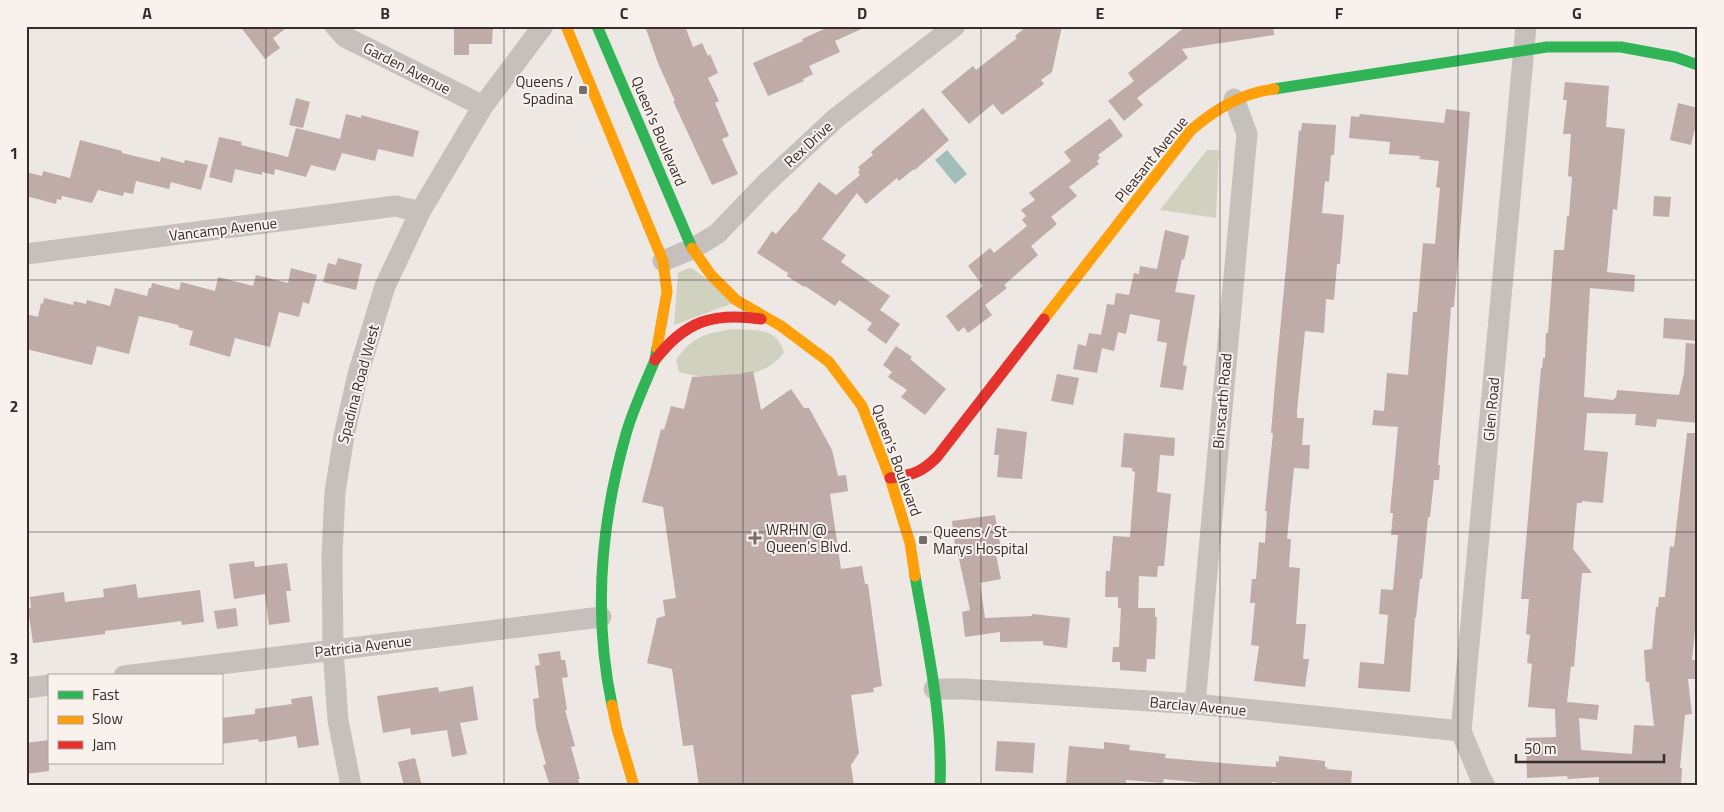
<svg xmlns="http://www.w3.org/2000/svg" width="1724" height="812" font-family="'Titillium Web',sans-serif">
  <style>
    .green { fill: #d0d1bf }
    .water { fill: #a2beb9 }
    .building { fill: #bfaba7 }
    .lines { fill: none; stroke-linecap: round; stroke-linejoin: round }
    .street { stroke: #c6c0bd; stroke-width: 21 }
    .fast { stroke: #30b455; stroke-width: 11 }
    .slow { stroke: #ff9f0a; stroke-width: 11 }
    .jam { stroke: #e5322d; stroke-width: 11 }
    .grid { fill: none; stroke: #372d2b; stroke-width: 1; stroke-opacity: 0.55 }
    .poi-dot { fill: #776e6c; stroke: #f9f1ec; stroke-width: 2 }
    .labels { text-anchor: middle; dominant-baseline: central; stroke-width: 4; stroke-linejoin: round; paint-order: stroke }
    .street-label { font-size: 15px; fill: #372d2b; stroke: #f9f1ec }
    .poi-label { font-size: 15px; fill: #372d2b; stroke: #f9f1ec; text-anchor: start }
    .neatline { fill: none; stroke: #372d2b; stroke-width: 2 }
    .grid-label { font-size: 16px; text-anchor: middle; font-weight: bold; fill: #372d2b }
  </style>
  <rect width="100%" height="100%" fill="#ede8e4"/>
  <path class="green" d="M1207 150H1219L1216 218 1160 210Z
    M692 268 736 302 674 325 678 273 686 269Z
    M732 329C756 331 775 326 784 352 766 382 709 380 679 372L676 360C693 336 704 334 732 329Z"/>
  <path class="water" d="M947 150 967 174 955 184 935 160Z"/>
  <path class="building" d="M240 26H289L273 38 280 48 265 59Z
    M454 26H493L492 44H469V55H454Z
    M645 26H685L693 47 702 43 708 56 710 54 718 73 708 78 719 101 715 103 729 136 722 139 738 174 712 185 673 101H675L658 63Z
    M831 26H868L835 41 840 52 809 66 813 74 803 79 804 81 768 96 753 63 803 41 802 39Z
    M1027 26H1062L1052 72 1041 80 1044 84 1002 115 993 104 969 124 941 92 973 66 976 70 1017 38 1015 36Z
    M1186 26H1273L1274 35 1182 49 1188 58 1137 98 1143 105 1124 121 1108 101 1134 81 1128 73Z
    M1565 82 1609 86 1606 127 1625 129 1617 210 1613 209 1607 272 1635 275 1634 292 1590 288 1584 397 1614 400V398H1616L1617 390 1679 395 1684 373 1686 343 1698 344V423L1657 419 1656 427 1635 425 1636 414 1587 413 1584 450 1608 452 1603 503 1582 501V503H1577L1573 549 1592 573H1582L1574 667 1571 666 1567 702 1599 705 1597 720 1579 718 1581 750 1632 754 1634 725 1654 726 1649 682H1646L1644 650 1652 649 1656 607H1658L1659 597H1665L1670 546 1674 547 1687 433H1698V579L1695 611H1697L1692 660H1697L1698 679H1688L1692 714 1685 715 1680 768H1682L1681 786H1599V777L1568 779 1567 776 1527 778 1526 738 1556 737 1555 709 1528 707 1532 664 1527 663 1530 635 1526 634 1529 599H1521L1541 368H1542L1543 358H1545L1546 333H1548L1554 250H1564L1567 216H1569L1572 177 1568 176 1571 134H1563L1567 100H1563Z
    M296 98 310 102 303 128 289 125Z
    M1678 103 1698 108V116L1691 145 1670 140Z
    M923 108 949 140 915 170 914 169 899 181 897 178 866 204 857 193 822 239 846 255 841 262 890 296 880 310 900 324 886 344 867 330 872 323 839 300 835 306 805 286 804 287 787 276 788 273 757 253 772 231 776 234 794 213H795L819 182 836 195 860 175 858 172 860 170 858 167 873 155 871 152Z
    M1446 109 1470 112 1454 307H1451L1445 386 1438 465H1440L1439 480H1434L1430 517H1428L1422 579H1420L1416 618 1415 617 1410 692 1358 688 1360 662 1384 664 1388 615 1379 614 1381 589 1393 590 1398 535H1391L1393 513H1390L1398 427 1372 425 1374 410 1384 411 1387 373 1408 375 1413 312H1417L1423 243 1435 244 1440 188 1436 187 1439 161 1419 159 1420 156 1389 154 1390 142 1349 138 1351 116 1359 117 1360 114 1444 123Z
    M346 114 361 118V115L419 131 413 157 378 149 375 161 342 153 335 171 311 165 306 177 275 169 274 175 262 172V175L235 169 232 183 209 177 219 137 242 142 241 145 288 157 296 128 340 139Z
    M1110 118 1123 136 1098 155 1100 158 1097 161 1099 164 1069 187 1077 196 1051 217 1057 224 1031 246 1038 255 1004 285 1007 288 985 305 992 315 968 333 964 327 958 332 946 316 983 286 968 266 990 248 994 253 1027 226 1022 220 1026 216 1021 210 1035 200 1029 193 1071 161 1064 152Z
    M1302 123 1336 125 1334 155H1331L1329 182 1325 181 1322 213 1344 215 1340 264H1337L1334 300 1326 299 1324 333 1305 331 1297 411V418H1304L1302 445H1310L1309 469 1294 468 1287 539H1291L1289 567 1300 568 1296 624H1306L1303 659H1309L1305 687 1254 681 1259 646 1251 645 1255 603H1250L1252 579H1256L1259 542 1265 543 1267 511H1265L1273 433H1271L1276 373 1299 130 1301 131Z
    M80 140 122 151V153L160 162 161 157 184 163 185 160 208 165 201 190 171 182 169 189 136 181 133 194 124 192 123 196 98 190 92 203 62 196 61 200 57 199 56 204 26 196V172L42 176 43 171 70 178Z
    M1654 196 1671 197 1669 217 1653 216Z
    M1165 230 1189 236 1184 260 1182 259 1175 292 1195 295 1183 365 1187 366 1183 390 1160 387 1167 343 1157 341 1160 320 1130 314 1126 334 1118 332 1114 351 1102 348 1097 373 1073 369 1078 344 1086 346 1089 333 1101 335 1107 304 1114 305 1116 293 1129 295 1134 273 1139 274 1140 266 1157 269Z
    M338 258 362 264 356 290 323 282 328 263 336 265Z
    M291 268 317 275 309 304 303 302 299 317 279 312 270 347 235 338 230 357 189 345 193 331 178 327 179 325 139 316 129 354 97 346 92 365 26 349V314L38 317 41 303 43 304 44 298 73 305 74 301 86 304 87 300 110 306 115 288 147 296 149 288H151L152 283 179 290 181 282 215 291 218 277 253 286 256 275 288 283Z
    M1664 318 1698 320V341L1663 338Z
    M896 346 912 357 910 359 946 389 925 415 901 397 907 390 888 377 892 372 883 365Z
    M753 371 761 410 791 389 804 408H809L832 450 838 476 846 475 848 491 830 494 841 569 862 566 865 584H868L882 686 873 688 874 692 851 695 859 753 851 765 854 786H699L693 745 683 746 672 669 647 663 657 618 665 616 663 600 676 598 663 507 642 502 661 429 664 430 671 406 684 409 692 377 739 374Z
    M1057 374 1079 378 1073 405 1051 401Z
    M997 428 1027 432 1022 479 997 477 999 455H994Z
    M1124 433 1175 438 1174 456 1160 455 1157 492 1171 494 1164 566H1158L1157 577 1139 576 1138 608H1155V617H1157L1155 659H1147L1146 672 1120 670V662H1112L1113 647H1119L1121 608H1118V597H1105L1106 571H1110L1113 536 1130 537 1135 472 1132 471V468L1121 467Z
    M995 515 1002 554 996 555 1001 579 980 583 985 618 1032 616V614L1070 618 1067 648 1043 645V641L1000 642V632L965 637 962 612 970 610 956 545H955L952 521Z
    M254 561 255 567 287 563 291 591H286L290 622 269 625 265 594 234 599 229 564Z
    M136 584 138 598 200 590 204 622 182 625 181 621 152 625 105 631V634L33 643 28 609 31 608 30 597 64 592 65 602 104 597 103 589Z
    M236 608 238 626 217 629 214 611Z
    M560 651 561 660H565L568 677 562 678 567 710H565L575 746 571 747 580 779H578L580 786H550L543 765 546 764 536 728 533 699 539 698 535 666 540 665 538 654Z
    M473 686 478 720 460 723 467 754 452 757 447 730 411 735 410 728 383 733 377 696 438 687 439 692Z
    M312 696 319 745 298 748 296 736 259 742 258 739 221 744V718L255 714V709L292 704 291 699Z
    M49 740V771L26 774V743Z
    M997 741 1035 743 1033 773 995 771Z
    M1104 742 1130 745 1129 750 1166 754 1165 758 1234 764 1276 767V761L1279 762V756L1325 761V767H1327V769L1352 771 1351 786H1306L1272 782V786H1203V783L1164 779 1163 783 1126 780V786H1101L1066 783 1069 746 1104 749Z
    M415 758 422 786H404L398 762Z"/>
  <g class="lines">
    <path class="street" d="M335 26 345 37 483 106
      M26 254 396 206 420 212
      M663 261 692 249 717 234 766 183 836 118 955 26
      M124 676 601 617
      M26 688 49 685
      M934 689H965L1195 704 1461 731
      M1195 704 1247 134 1234 99
      M351 786 338 720 333 650 332 555 335 492 344 436 358 374 385 286 420 212 483 106 543 26
      M1485 786 1480 777 1461 731 1526 26"/>
    <path class="fast" d="M597 26 692 248
      M1274 89 1547 47H1621L1675 57 1698 65
      M915 576C927 645 943 716 940 786
      M612 705C593 615 601 522 626 434 633 409 645 384 655 360L657 348"/>
    <path class="slow" d="M566 26 663 261 667 292 657 348
      M692 248 711 275 736 300 781 326 829 362 862 406 890 478 910 543 915 576
      M1044 319 1191 130C1216 109 1242 93 1274 89
      M612 705 617 729 634 786"/>
    <path class="jam" d="M655 360C685 321 713 312 761 319
      M890 478C912 475 921 473 937 457L1044 319"/>
  </g>
  <path class="grid" d="M266 26V786M504 26V786M743 26V786M981 26V786M1220 26V786M1458 26V786M26 280H1698M26 532H1698"/>
  <g class="poi-dot">
    <rect x="578" y="85" width="10" height="10" rx="2.5"/>
    <path d="M752.5 530.5h5v5h5v5h-5v5h-5v-5h-5v-5h5z"/>
    <rect x="918" y="535" width="10" height="10" rx="2.5"/>
  </g>
  <g class="labels">
    <g class="street-label">
      <text transform="translate(407 68) rotate(27)">Garden Avenue</text>
      <text transform="translate(659 131) rotate(67)">Queen's Boulevard</text>
      <text transform="translate(808 144) rotate(-43)">Rex Drive</text>
      <text transform="translate(1151 159) rotate(-51)">Pleasant Avenue</text>
      <text transform="translate(223 229) rotate(-7)">Vancamp Avenue</text>
      <text transform="translate(358 384) rotate(-75)">Spadina Road West</text>
      <text transform="translate(1222 401) rotate(-85)">Binscarth Road</text>
      <text transform="translate(1491 409) rotate(-85)">Glen Road</text>
      <text transform="translate(897 460) rotate(70)">Queen's Boulevard</text>
      <text transform="translate(363 646) rotate(-7)">Patricia Avenue</text>
      <text transform="translate(1198 706) rotate(5)">Barclay Avenue</text>
    </g>
    <g class="poi-label">
      <text x="573" y="81" text-anchor="end">Queens /<tspan x="573" dy="17">Spadina</tspan></text>
      <text x="766" y="529">WRHN @<tspan x="766" dy="17">Queen’s Blvd.</tspan></text>
      <text x="933" y="531">Queens / St<tspan x="933" dy="17">Marys Hospital</tspan></text>
    </g>
  </g>
  <rect width="1724" height="812" fill="none" stroke="#f9f1ec" stroke-width="55"/>
  <rect x="48" y="674" width="175" height="90" fill="#f9f1ec" stroke="#aba39f"/>
  <rect x="58" y="691" width="25" height="8" fill="#30b455" stroke="#aba39f"/>
  <text x="92" y="700" font-size="15" fill="#372d2b">Fast</text>
  <rect x="58" y="716" width="25" height="8" fill="#ff9f0a" stroke="#aba39f"/>
  <text x="92" y="724" font-size="15" fill="#372d2b">Slow</text>
  <rect x="58" y="741" width="25" height="8" fill="#e5322d" stroke="#aba39f"/>
  <text x="92" y="750" font-size="15" fill="#372d2b">Jam</text>
  <path d="M1516 754v8h148v-8" fill="none" stroke="#372d2b" stroke-width="2.5"/>
  <text x="1524" y="754" font-size="15" fill="#372d2b" stroke="#f9f1ec" stroke-width="4" paint-order="stroke">50 m</text>
  <rect x="28" y="28" width="1668" height="756" class="neatline"/>
  <g class="grid-label">
    <text x="147" y="19">A</text>
    <text x="385" y="19">B</text>
    <text x="624" y="19">C</text>
    <text x="862" y="19">D</text>
    <text x="1100" y="19">E</text>
    <text x="1339" y="19">F</text>
    <text x="1577" y="19">G</text>
    <text x="14" y="159">1</text>
    <text x="14" y="412">2</text>
    <text x="14" y="664">3</text>
  </g>
</svg>
